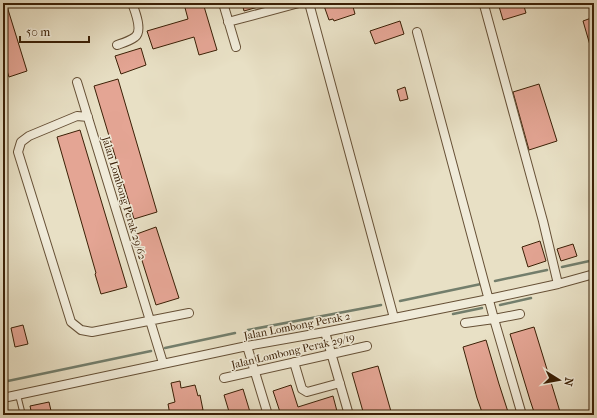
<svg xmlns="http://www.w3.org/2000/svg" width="597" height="418" font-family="'IM FELL French Canon',serif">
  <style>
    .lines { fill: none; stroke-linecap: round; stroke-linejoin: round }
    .stream { stroke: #737e6c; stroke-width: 2.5 }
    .building { fill: #e4a594; stroke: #3b2006 }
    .service-casing { stroke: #665036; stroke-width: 6 }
    .minor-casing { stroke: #665036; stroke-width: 10 }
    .service { stroke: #f0ebd9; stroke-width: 4 }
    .minor { stroke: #f0ebd9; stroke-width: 8 }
    .labels { text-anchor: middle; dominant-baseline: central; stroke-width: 3; stroke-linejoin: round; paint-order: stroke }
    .street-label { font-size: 11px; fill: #3b2006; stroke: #f0ebd9 }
  </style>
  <rect width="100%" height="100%" fill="#e8e0c5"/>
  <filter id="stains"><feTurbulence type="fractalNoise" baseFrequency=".005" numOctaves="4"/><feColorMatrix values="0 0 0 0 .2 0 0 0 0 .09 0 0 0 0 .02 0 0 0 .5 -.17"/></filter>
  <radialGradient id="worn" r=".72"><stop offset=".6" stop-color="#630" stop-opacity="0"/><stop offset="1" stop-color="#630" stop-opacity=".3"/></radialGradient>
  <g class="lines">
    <path class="stream" d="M562 267 594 260
      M495 281 547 270
      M400 301 481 284
      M500 305 531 298
      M453 314 482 308
      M248 330 381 305
      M165 348 235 333
      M3 382 151 351"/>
  </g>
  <path class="building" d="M3 3H6L27 71 9 77 3 58Z
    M188 3H203L217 50 199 55 194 37 153 49 147 31 188 19 184 4Z
    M242 3H265V5L244 11Z
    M323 3H352L355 14 334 21 333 19 329 20Z
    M498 3H523L526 13 503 20Z
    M594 17V52H592L583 21Z
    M400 21 404 34 375 44 370 31Z
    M141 48 146 65 121 74 115 56Z
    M118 79 157 212 134 219 94 86Z
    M539 84 557 141 529 150 513 92Z
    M405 87 408 99 400 101 397 90Z
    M80 130 127 287 101 294 95 274 96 273 57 137Z
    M156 227 179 298 156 305 134 235Z
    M540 241 546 261 528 267 522 247Z
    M573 244 577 256 561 261 557 249Z
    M23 325 28 344 15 347 11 328Z
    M534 327 542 353 561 415H535L530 400 510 334Z
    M486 340 499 384 509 415H483L477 398 463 347Z
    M378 366 392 415H364L352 373Z
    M180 381 181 388 195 385 198 396 200 395 203 410 182 415H170L168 404 175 402 171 383Z
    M291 385 298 407 333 396 338 415H281L273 391Z
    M243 389 250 412 239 415H230L224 395Z
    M49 402 52 415H32L30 406Z"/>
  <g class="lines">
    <g class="service-casing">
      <path id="service" d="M18 395 23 415"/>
    </g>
    <g class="minor-casing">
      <path id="minor" d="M223 3 236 47
        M309 3 394 318
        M484 5 543 221 558 284
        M228 22 299 3
        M417 32 494 319 522 415
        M117 45C123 43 130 41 135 37 143 31 135 11 132 3
        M77 82 163 363
        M88 117 77 116 29 136 21 142 18 152 71 322 81 330 92 332 189 313
        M465 323 494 319 520 314
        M325 332 349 415
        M247 346 268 415
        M294 362 302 389 307 392 340 383
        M224 378 367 346
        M3 398 247 346 325 332 489 299 558 284 594 274"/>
    </g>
    <use href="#service" class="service"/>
    <use href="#minor" class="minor"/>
  </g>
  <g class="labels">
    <g class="street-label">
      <text transform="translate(124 198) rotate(73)">Jalan Lombong Perak 29/62</text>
      <text transform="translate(297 326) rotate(-11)">Jalan Lombong Perak 2</text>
      <text transform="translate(293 351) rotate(-13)">Jalan Lombong Perak 29/19</text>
    </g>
  </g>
  <rect width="597" height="418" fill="none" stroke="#e8e0c5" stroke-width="16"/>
  <rect x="4" y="4" width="589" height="410" fill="none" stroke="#3b2006" stroke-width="2"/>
  <rect x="8" y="8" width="581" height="402" fill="none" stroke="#3b2006"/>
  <g transform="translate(559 380) rotate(101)" stroke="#f0ebd9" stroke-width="3" paint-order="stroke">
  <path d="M0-3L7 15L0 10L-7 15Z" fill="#3b2006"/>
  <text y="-6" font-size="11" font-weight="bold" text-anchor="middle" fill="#3b2006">N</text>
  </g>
  <path d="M20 36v6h69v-6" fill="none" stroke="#3b2006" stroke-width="2"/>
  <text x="26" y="36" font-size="12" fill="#3b2006" stroke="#f0ebd9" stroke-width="3" paint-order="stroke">50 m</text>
  <rect width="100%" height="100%" filter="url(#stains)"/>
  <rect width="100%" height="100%" fill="url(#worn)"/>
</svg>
